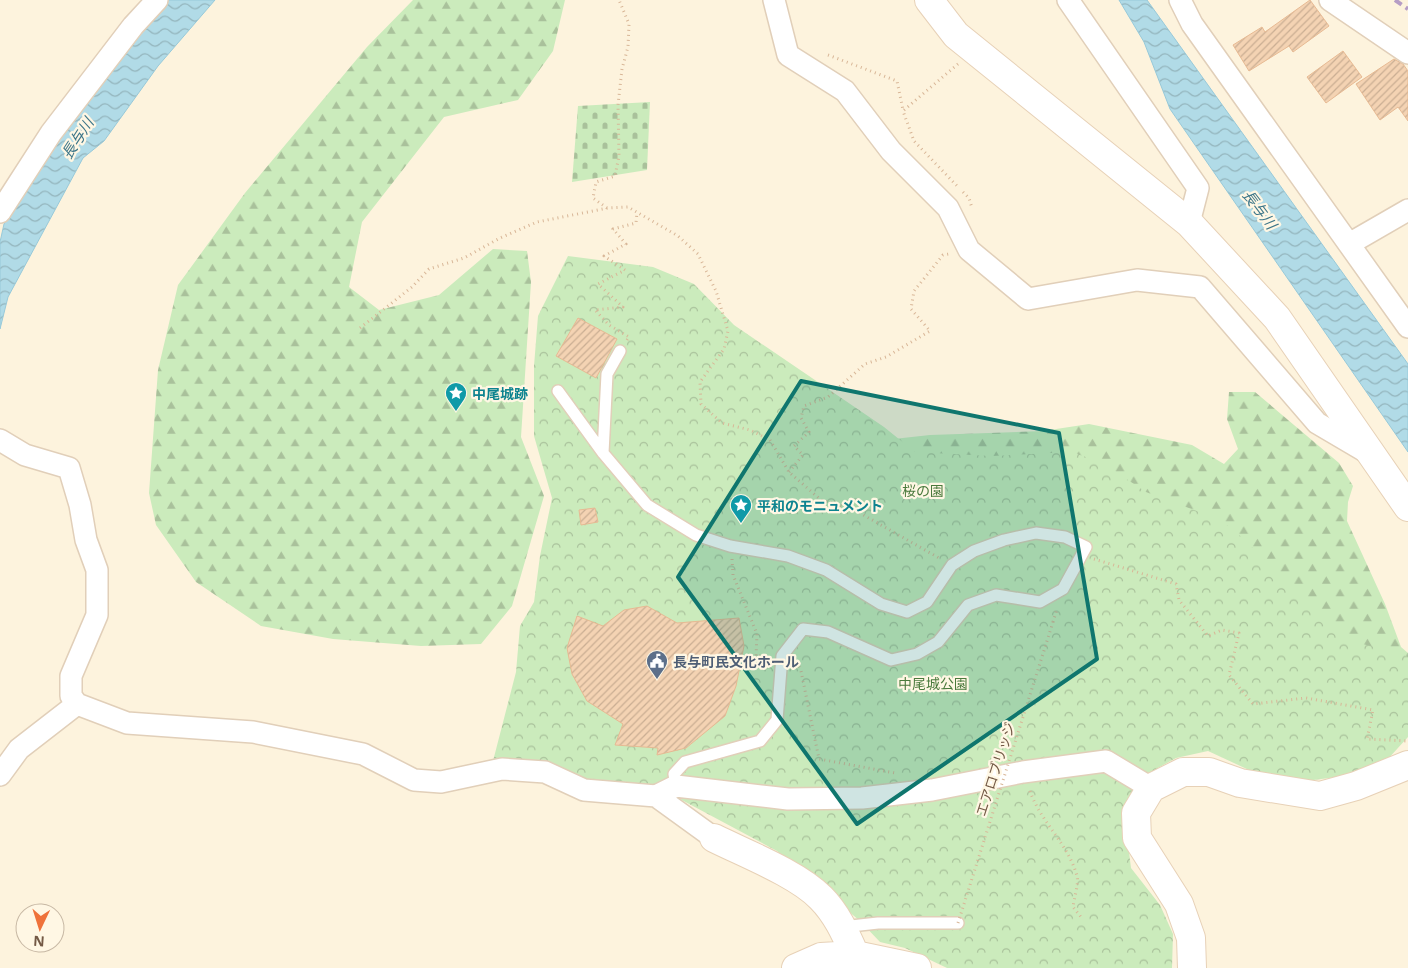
<svg xmlns="http://www.w3.org/2000/svg" width="1408" height="968" font-family="'Noto Sans','Noto Sans JP',sans-serif">
  <style>
    .forest { fill: url(#forest-firs) }
    .cemetery { fill: url(#cemetery-stones) }
    .park { fill: url(#park-crowns) }
    .water { fill: url(#water-waves); stroke: #97c9d9 }
    .building { fill: url(#building-hatch); stroke: #e7ba93 }
    .lines { fill: none; stroke-linecap: round; stroke-linejoin: round }
    .lane-casing { stroke: #e1cfb9; stroke-width: 14 }
    .street-casing { stroke: #e1cfb9; stroke-width: 24 }
    .secondary-casing { stroke: #e7d1b7; stroke-width: 30 }
    .path { stroke: #d8b697; stroke-width: 3; stroke-dasharray: 1 4; stroke-linecap: butt }
    .lane { stroke: #fff; stroke-width: 11 }
    .street { stroke: #fff; stroke-width: 21 }
    .secondary { stroke: #fff; stroke-width: 28 }
    .rail { stroke: #b69dc5; stroke-width: 4; stroke-dasharray: 8 5; stroke-linecap: butt }
    .path-bridge { stroke: #d8b697; stroke-width: 3; stroke-dasharray: 1 4; stroke-linecap: butt }
    .marked { fill: #0f766e; fill-opacity: 0.2; stroke: #0f766e; stroke-width: 4; stroke-linejoin: round }
    .labels { text-anchor: middle; dominant-baseline: central; stroke-width: 4.5; stroke-linejoin: round; paint-order: stroke }
    .culture-label { font-size: 14px; font-weight: bold; fill: #0d838f; stroke: #fff7e4; text-anchor: start }
    .park-label { font-size: 14px; fill: #4a7a3c; stroke: #fff7e4 }
    .service-label { font-size: 14px; font-weight: bold; fill: #4e5e75; stroke: #fff7e4; text-anchor: start }
    .street-label { font-size: 14px; fill: #735945; stroke: #fff7e4 }
    .water-label { font-size: 15px; font-style: italic; fill: #3d7689; stroke: #fff7e4 }
  </style>
  <defs>
    <pattern id="forest-firs" width="22" height="20" patternUnits="userSpaceOnUse" patternTransform="scale(1.25)"><rect width="22" height="20" fill="#cbebbc"/><path d="M5 1l3.5 6h-7zM16 11l3.5 6h-7z" fill="#a9c19b"/></pattern>
    <pattern id="cemetery-stones" width="16" height="16" patternUnits="userSpaceOnUse" patternTransform="scale(1.25)"><rect width="16" height="16" fill="#cbebbc"/><path d="M2 7V4a2 2 0 0 1 4 0v3zM10 15v-3a2 2 0 0 1 4 0v3z" fill="#a9c19b"/></pattern>
    <pattern id="park-crowns" width="20" height="18" patternUnits="userSpaceOnUse" patternTransform="scale(1.25)"><rect width="20" height="18" fill="#cbebbc"/><path d="M2 6a3 3 0 1 1 6 0M12 15a3 3 0 1 1 6 0" fill="none" stroke="#a9c19b"/></pattern>
    <pattern id="water-waves" width="16" height="10" patternUnits="userSpaceOnUse" patternTransform="scale(1.25)"><rect width="16" height="10" fill="#b1dbe7"/><path d="M0 5q4-4 8 0t8 0" fill="none" stroke="#94b5bd"/></pattern>
    <pattern id="building-hatch" width="6" height="6" patternUnits="userSpaceOnUse" patternTransform="scale(1.25)"><rect width="6" height="6" fill="#f4d3b3"/><path d="M-1 1l2-2M0 6l6-6M5 7l2-2" fill="none" stroke="#caae93"/></pattern>
  </defs>
  <rect width="100%" height="100%" fill="#fdf3dd"/>
  <path class="forest" d="M413 0H565L553 51 518 100 444 117 362 222 349 287 379 310 439 295 493 249 527 251 531 282 521 437 544 496 512 606 481 644 421 646 333 639 261 626 196 582 156 525 149 493 158 370 178 285 245 193 367 47Z
    M1229 392H1255L1339 463 1353 486 1348 502 1347 521 1385 604 1401 647 1408 653V732L866 442 930 435 1043 431 1089 424 1192 445 1224 464 1238 449 1227 419Z"/>
  <path class="cemetery" d="M650 102 647 170 572 182 578 106Z"/>
  <path class="park" d="M568 256 653 267 694 284 734 325 884 427 915 452 991 456 1071 452 1101 462 1146 492 1213 517 1232 528 1297 591 1318 614 1353 642 1399 652 1408 657V737L1376 772 1290 783 1249 770 1208 751 1176 758 1147 774 1126 828 1131 868 1160 905 1173 934 1172 968H947L905 948 880 942 860 921 777 851 678 798 607 780 558 787 493 761 516 672 520 626 534 602 540 556 552 498 534 436V366L538 316Z"/>
  <path class="water" d="M168 0H215L158 66 104 141 83 158 8 297 0 329V242L4 224 71 117Z
    M1119 0H1147L1408 364V452L1170 109 1144 42Z"/>
  <path class="building" d="M1310 0 1329 26 1293 52 1289 46 1249 71 1233 45 1262 27 1265 32Z
    M1343 51 1362 77 1326 103 1307 77Z
    M1394 59 1403 64 1408 71V121L1398 107 1380 120 1356 84Z
    M578 318 617 339 596 378 556 356Z
    M595 508 598 522 581 525 579 510Z
    M647 606 677 623 739 618 744 646 736 686 725 716 686 748 657 755 658 748 615 745 623 724 587 701 572 674 567 648 577 616 603 626 624 610Z"/>
  <g class="lines">
    <g class="lane-casing">
      <path id="lane" d="M558 391 603 453 647 505 696 535 730 546 788 556 826 570 881 604 907 612 927 602 952 565 974 551 1004 540 1036 533 1065 537 1086 547 1063 589 1040 602 996 595 968 605 938 642 917 654 891 660 828 632 803 629 782 656 777 720 760 741 685 762 674 774 676 786
        M603 453 607 374 620 351
        M842 927 878 923H958"/>
    </g>
    <g class="street-casing">
      <path id="street" d="M774 0 788 55 845 91 891 151 948 208 969 250 1028 299 1137 280 1200 287 1317 423 1368 453
        M1068 0 1198 188 1189 223
        M1180 0 1192 24 1408 327
        M1330 0 1408 53
        M0 212 51 133 133 26 157 0
        M1349 244 1408 210
        M0 440 25 455 69 468 80 505 86 540 97 570V615L71 676V696L77 704 127 723 253 732 363 754 414 780 441 782 502 769 545 772 584 790 656 796 714 838
        M0 775 19 749 77 704
        M656 796 676 786 788 799 862 798 932 790 1023 772 1106 761 1151 788"/>
    </g>
    <g class="secondary-casing">
      <path id="secondary" d="M929 0 956 35 1189 223 1277 318 1408 507
        M714 838C744 853 798 874 821 898 837 914 846 935 855 955L917 968
        M796 968 821 957 855 955
        M1192 968 1191 938 1179 904 1137 838 1136 813 1151 788 1183 772H1209L1240 783 1320 796 1356 786 1408 765"/>
    </g>
    <path class="path" d="M828 55 897 81 903 110
      M958 64 903 111 914 141 959 188
      M963 192 969 198 972 208
      M607 208 593 198 596 182 615 176 619 156 618 105 622 69 628 47 629 24 619 0
      M360 328 412 287 429 269 464 258 500 238 537 222 608 208 628 207 678 236 698 254 716 291 728 331 724 349 700 382 701 404 722 423 750 430 770 440 789 472 821 500 853 509 939 558
      M627 340 629 337 609 325 595 310 623 307 598 284 625 270 604 256 626 244 613 229 636 223 637 212
      M789 472 803 455 794 446 809 432 801 418 804 406 828 397 865 364 886 357 930 331 911 309 914 291 943 255 949 254
      M732 559 733 575 757 634 756 656H768
      M1094 559 1176 584 1179 600 1208 636 1222 630 1239 633 1229 675 1253 704 1306 698 1373 710 1367 739 1407 741
      M1053 622 1057 609
      M797 662 801 671 819 759 895 773
      M1030 791C1041 823 1068 843 1077 876 1079 884 1074 898 1073 907L1081 917"/>
    <use href="#lane" class="lane"/>
    <use href="#street" class="street"/>
    <use href="#secondary" class="secondary"/>
    <path class="rail" d="M1395 0 1408 9"/>
    <path class="path-bridge" d="M958 923 1053 622"/>
  </g>
  <path class="marked" d="M801 381 1059 433 1097 659 857 824 678 577Z"/>
  <defs>
    <g id="sight-pin" transform="scale(1.125)"><path d="M0 17L-7.5 6A9.5 9.5 0 1 1 7.5 6Z" fill="#0f9aa8" stroke="#fff7e4"/><path d="M0-6L1.8-2.2L6-1.7L2.9 1.2L3.7 5.4L0 3.3L-3.7 5.4L-2.9 1.2L-6-1.7L-1.8-2.2Z" fill="#fff"/></g>
    <g id="civic-pin" transform="scale(1.125)"><path d="M0 17L-7.5 6A9.5 9.5 0 1 1 7.5 6Z" fill="#5c6f8a" stroke="#fff7e4"/><path d="M-.6-6.5H3V-4.5H.6V-3L4-1V1h2V6H-6V1h2V-1L-.6-3ZM-1.2 2.5V6h2.4V2.5Z" fill="#fff"/></g>
  </defs>
  <g fill-rule="evenodd">
    <use href="#sight-pin" x="456" y="393"/>
    <use href="#sight-pin" x="741" y="505"/>
    <use href="#civic-pin" x="657" y="661"/>
  </g>
  <g class="labels">
    <g class="culture-label">
      <text x="472" y="393">中尾城跡</text>
      <text x="757" y="505">平和のモニュメント</text>
    </g>
    <g class="park-label">
      <text x="923" y="490">桜の園</text>
      <text x="933" y="683">中尾城公園</text>
    </g>
    <g class="service-label">
      <text x="673" y="661">長与町民文化ホール</text>
    </g>
    <g class="street-label">
      <text transform="translate(995 769) rotate(-72)">エアロブリッジ</text>
    </g>
    <g class="water-label">
      <text transform="translate(77 138) rotate(-57)">長与川</text>
      <text transform="translate(1260 209) rotate(53)">長与川</text>
    </g>
  </g>
  <g transform="translate(40 928) rotate(184)"><circle r="24" fill="#fff7e4" stroke="#c7b8a4"/>
  <path d="M0-4L9 19L0 12L-9 19Z" fill="#ef723a"/>
  <text y="-8" font-size="14" font-weight="bold" text-anchor="middle" fill="#735945">N</text>
  </g>
</svg>
